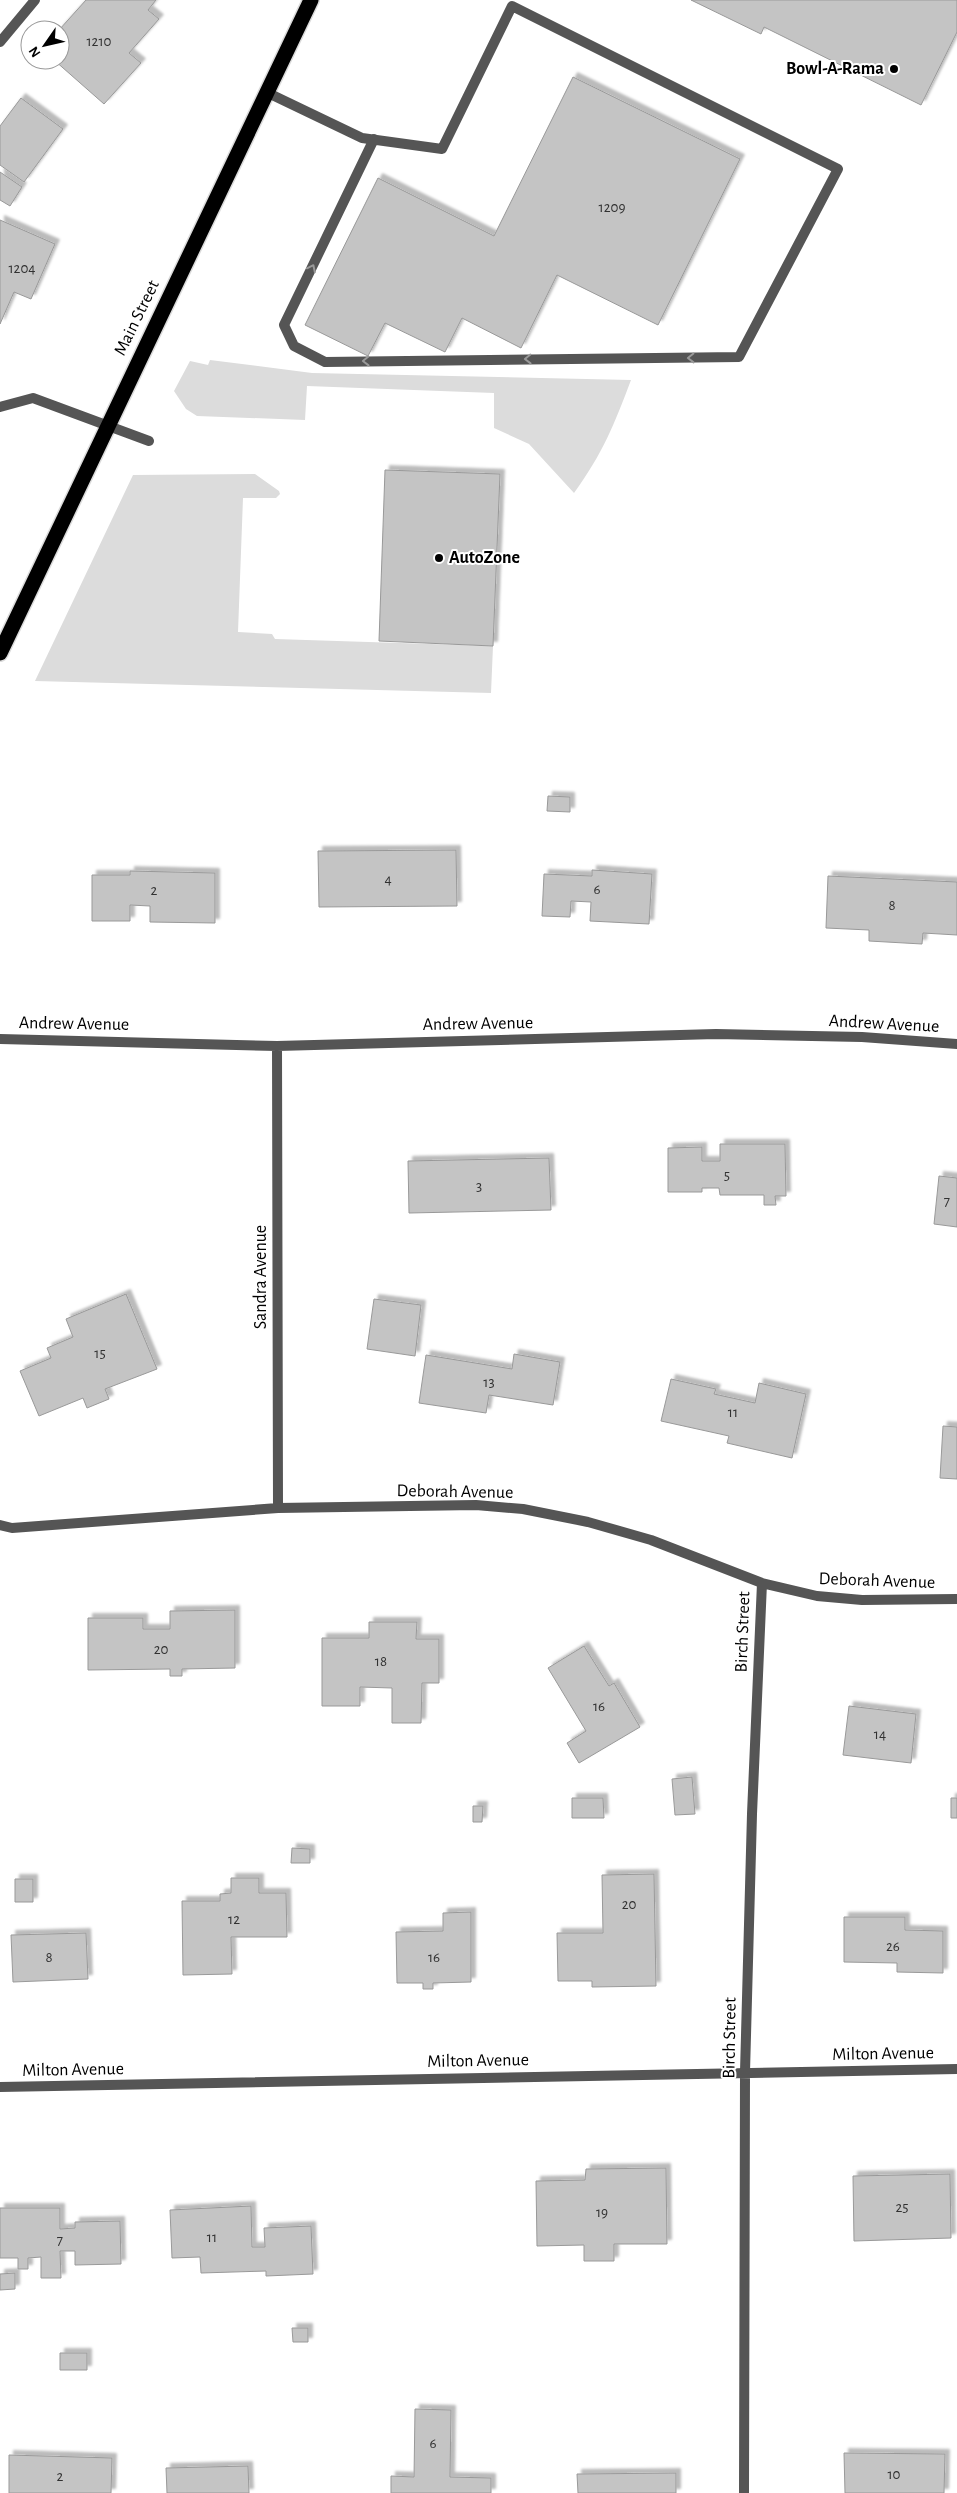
<svg xmlns="http://www.w3.org/2000/svg" width="957" height="2493" font-family="'Alegreya Sans',sans-serif">
  <style>
    .green { fill: #dcdcdc }
    .building { fill: #c4c4c4; stroke: #999; filter: url(#shadow) }
    .lines { fill: none; stroke-linecap: round; stroke-linejoin: round }
    .highway-casing { stroke: #dbdbdb; stroke-width: 18 }
    .lane { stroke: #555; stroke-width: 10 }
    .street { stroke: #555; stroke-width: 10 }
    .highway { stroke: #000; stroke-width: 15 }
    .oneway { stroke: #999 }
    .poi-dot { fill: #000; stroke: #fff; stroke-width: 2 }
    .labels { text-anchor: middle; dominant-baseline: central; stroke-width: 4; stroke-linejoin: round; paint-order: stroke }
    .number-label { font-size: 15px; fill: #313131 }
    .poi-label { font-size: 18px; font-weight: bold; fill: #000; stroke: #fff; text-anchor: end }
    .street-label { font-size: 18px; fill: #000; stroke: #fff }
  </style>
  <defs>
    <filter id="shadow"><feDropShadow dx="4.5" dy="-4.5" stdDeviation="1" flood-color="#0004"/></filter>
  </defs>
  <rect width="100%" height="100%" fill="#fff"/>
  <path class="green" d="M210 360 312 373 631 380C614 425 603 453 574 493L529 444 494 428V393L307 386 305 420 197 416 186 409 174 391 190 361 208 365Z
    M255 474 279 491 280 494 276 498H243L238 632 272 634 275 639 493 646 491 693 35 681 133 475Z"/>
  <path class="building" d="M86 0H156L148 10 159 19 129 53 141 63 104 104 54 60H60L59 30Z
    M691 0H957V32L921 105 764 27 761 34Z
    M573 77 740 159 658 325 557 275 521 348 462 318 445 352 385 323 368 356 305 325 378 178 494 236Z
    M21 98 63 129 24 182 0 165V126Z
    M0 172 22 187 10 206 0 200Z
    M0 220 55 244 31 299 14 292 0 324Z
    M385 470 500 474 493 646 379 641Z
    M548 796 570 797V812L547 811Z
    M456 850 457 906 319 907 318 851Z
    M592 870 652 874 649 924 590 921 591 902 571 901 570 917 542 916 544 874 592 876Z
    M130 871 215 873V923L150 922V906L130 905V921H92V875H130Z
    M828 876 957 882V935L923 933 922 944 869 941V930L826 928Z
    M720 1144H785L786 1196H775L776 1205H764V1195H720L719 1188H702V1192H668V1148L702 1147V1161H720Z
    M549 1158 551 1210 409 1213 408 1161Z
    M939 1176 957 1178V1227L934 1224Z
    M126 1294 157 1369 105 1389 109 1399 87 1408 83 1398 39 1416 20 1371 51 1358 47 1348 73 1337 66 1319Z
    M374 1299 421 1305 415 1356 367 1349Z
    M514 1354 560 1362 553 1405 489 1395 486 1413 419 1403 426 1355 512 1369Z
    M671 1379 716 1389 714 1394 755 1403 759 1383 806 1394 792 1458 727 1443 729 1436 661 1421Z
    M943 1426 957 1427V1479L940 1478Z
    M235 1610V1668L182 1669V1676H170V1669L88 1670V1618H143V1629H170V1611Z
    M369 1622H417L416 1639H439V1683H422L421 1723H392V1688L360 1687V1706H322V1638H369Z
    M584 1646 609 1686 614 1683 640 1727 579 1763 567 1743 586 1731 548 1668Z
    M849 1706 916 1714 911 1763 843 1755Z
    M692 1777 695 1814 675 1815 672 1779Z
    M572 1798H603L604 1818H572Z
    M951 1798H957V1818H951Z
    M473 1806H483L482 1822H473Z
    M292 1848 310 1849V1863H291Z
    M654 1874 656 1986 592 1987V1981H558L557 1933H603L602 1875Z
    M231 1878H259V1893H286L287 1937H231L232 1974 183 1975 182 1901H220V1894L231 1893Z
    M15 1879H33V1902H15Z
    M471 1912V1982L433 1983V1989H423V1983H397L396 1932 443 1931V1913Z
    M844 1917H905V1930L943 1931V1973L897 1972V1963L844 1962Z
    M86 1933 88 1979 13 1982 11 1935Z
    M666 2168 667 2244H614V2261H584V2245L537 2246 536 2181 585 2180 586 2169Z
    M950 2174 951 2238 854 2241 853 2176Z
    M251 2206 252 2247H265L264 2228 311 2226 313 2274 266 2276V2271L201 2273 200 2257 172 2258 170 2210Z
    M0 2208H60V2229L75 2228V2222L120 2221 121 2264 75 2265V2251H60L61 2278H41V2257L28 2258V2269H18V2258H0Z
    M15 2273V2289L0 2290V2274Z
    M292 2328H308V2342H293Z
    M60 2353H87V2370H60Z
    M415 2409 451 2410 450 2477 491 2478V2493H391V2476L414 2477Z
    M844 2453 945 2454 944 2493H845Z
    M9 2455 112 2458 111 2493H9Z
    M248 2466 249 2493H167L166 2468Z
    M676 2473V2493H578L577 2474Z"/>
  <g class="lines">
    <g class="highway-casing">
      <path id="highway" d="M0 653 311 0"/>
    </g>
    <path class="lane" d="M266 92 362 138 442 149 512 6 838 169 739 357 325 362 294 346 284 325 374 139
      M0 407 33 398 149 441"/>
    <path class="street" d="M0 42 35 0
      M0 1039 277 1046 716 1034 862 1037 957 1044
      M277 1046 278 1508
      M0 1525 12 1528 278 1508 476 1505 523 1509 588 1522 651 1540 762 1583 817 1596 862 1600 957 1599
      M0 2087 957 2069
      M744 2493 745 2072 752 1814 762 1583"/>
    <use href="#highway" class="highway"/>
  </g>
  <defs><path id="oneway-chevron" d="M-2-3.5L2.5 0L-2 3.5" fill="none" stroke-width="1.6" stroke-linecap="round" stroke-linejoin="round" transform="scale(1.25)"/></defs>
  <g class="oneway">
    <use href="#oneway-chevron" transform="translate(312 268) rotate(-64)"/>
    <use href="#oneway-chevron" transform="translate(691 358) rotate(179)"/>
    <use href="#oneway-chevron" transform="translate(528 359) rotate(179)"/>
    <use href="#oneway-chevron" transform="translate(366 361) rotate(179)"/>
  </g>
  <g class="poi-dot">
    <circle cx="894" cy="69" r="5"/>
    <circle cx="439" cy="558" r="5"/>
  </g>
  <g class="labels">
    <g class="number-label">
      <text x="99" y="41">1210</text>
      <text x="612" y="207">1209</text>
      <text x="22" y="268">1204</text>
      <text x="388" y="879">4</text>
      <text x="597" y="889">6</text>
      <text x="154" y="890">2</text>
      <text x="892" y="905">8</text>
      <text x="727" y="1175">5</text>
      <text x="479" y="1186">3</text>
      <text x="947" y="1201">7</text>
      <text x="100" y="1353">15</text>
      <text x="489" y="1382">13</text>
      <text x="733" y="1412">11</text>
      <text x="161" y="1649">20</text>
      <text x="381" y="1661">18</text>
      <text x="599" y="1706">16</text>
      <text x="880" y="1734">14</text>
      <text x="629" y="1904">20</text>
      <text x="234" y="1919">12</text>
      <text x="893" y="1946">26</text>
      <text x="49" y="1957">8</text>
      <text x="434" y="1957">16</text>
      <text x="902" y="2207">25</text>
      <text x="602" y="2212">19</text>
      <text x="212" y="2237">11</text>
      <text x="60" y="2240">7</text>
      <text x="433" y="2443">6</text>
      <text x="894" y="2474">10</text>
      <text x="60" y="2476">2</text>
    </g>
    <g class="poi-label">
      <text x="884" y="69">Bowl-A-Rama</text>
      <text x="449" y="558" text-anchor="start">AutoZone</text>
    </g>
    <g class="street-label">
      <text transform="translate(137 318) rotate(-64)">Main Street</text>
      <text transform="translate(74 1024) rotate(1)">Andrew Avenue</text>
      <text transform="translate(478 1024) rotate(-1)">Andrew Avenue</text>
      <text transform="translate(884 1024) rotate(3)">Andrew Avenue</text>
      <text transform="translate(261 1277) rotate(-90)">Sandra Avenue</text>
      <text transform="translate(455 1492) rotate(1)">Deborah Avenue</text>
      <text transform="translate(877 1581) rotate(2)">Deborah Avenue</text>
      <text transform="translate(743 1632) rotate(-88)">Birch Street</text>
      <text transform="translate(730 2038) rotate(-89)">Birch Street</text>
      <text transform="translate(883 2054) rotate(-1)">Milton Avenue</text>
      <text transform="translate(478 2061) rotate(-1)">Milton Avenue</text>
      <text transform="translate(73 2070) rotate(-1)">Milton Avenue</text>
    </g>
  </g>
  <g transform="translate(45 45) rotate(236)"><circle r="24" fill="#ffffff" stroke="#999999"/>
  <path d="M0-4L9 19L0 12L-9 19Z" fill="#000000"/>
  <text y="-8" font-size="14" font-weight="bold" text-anchor="middle" fill="#000000">N</text>
  </g>
</svg>
